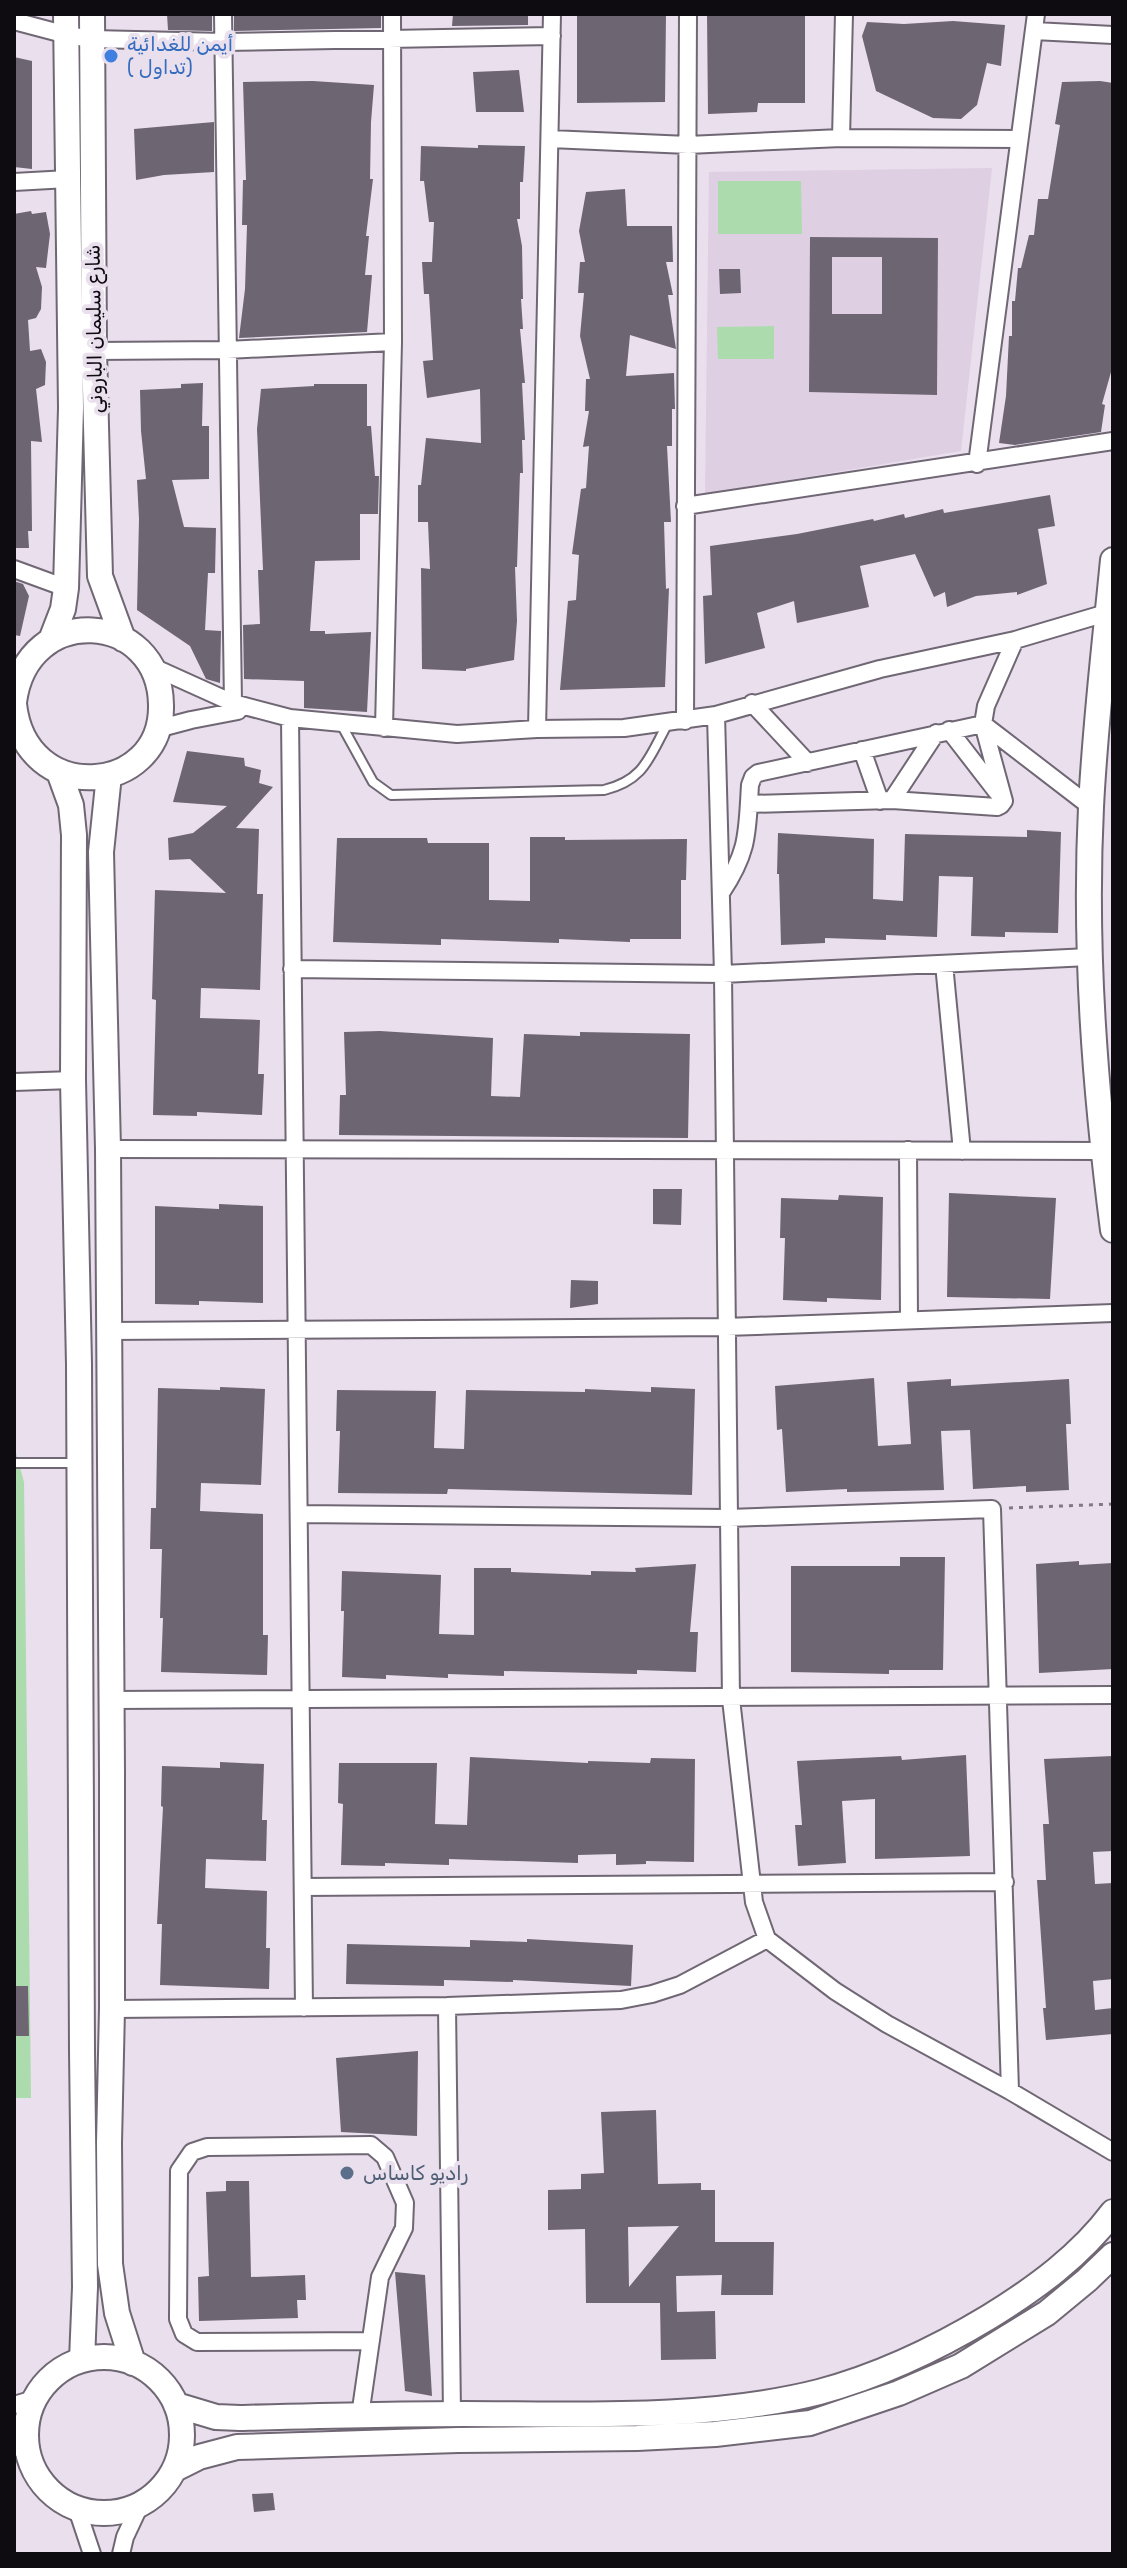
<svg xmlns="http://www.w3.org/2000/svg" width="1127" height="2568" font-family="Rubik,Vazirmatn,sans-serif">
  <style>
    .education { fill: #decfe2 }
    .green { fill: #acdcae }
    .building { fill: #6e6572; fill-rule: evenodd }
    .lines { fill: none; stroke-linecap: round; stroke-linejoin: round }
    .lane-casing { stroke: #706774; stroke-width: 12 }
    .street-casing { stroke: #706774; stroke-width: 20 }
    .secondary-casing { stroke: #706774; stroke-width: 28 }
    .path { stroke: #817a84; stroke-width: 3; stroke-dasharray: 4 6; stroke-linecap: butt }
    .lane { stroke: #fff; stroke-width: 8 }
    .street { stroke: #fff; stroke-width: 16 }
    .secondary { stroke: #fff; stroke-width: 24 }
    .shop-dot { fill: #3f7fe0; stroke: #e9dfed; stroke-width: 3 }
    .service-dot { fill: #5c6f8a; stroke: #e9dfed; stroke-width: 3 }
    .labels { text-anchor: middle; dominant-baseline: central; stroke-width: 8; stroke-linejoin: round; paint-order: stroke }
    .shop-label { font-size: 20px; fill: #366cbe; stroke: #e9dfed; text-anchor: start }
    .street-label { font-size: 20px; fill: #0f0c11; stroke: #e9dfed }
    .service-label { font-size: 20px; fill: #4e5e75; stroke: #e9dfed; text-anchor: start }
  </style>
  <rect width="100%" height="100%" fill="#e9dfed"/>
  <path class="education" d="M992 168 961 451 705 494 709 172Z"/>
  <path class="green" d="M718 181H801L802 234H718Z
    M774 326V359H718L717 327Z
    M14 1166 16 1453 24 1482 31 2098H14Z"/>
  <path class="building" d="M167 14H212V31L168 30Z
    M234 14H381V28L234 31Z
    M453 14H528V25L452 26Z
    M577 14H666L665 102 577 103Z
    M707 14H805V103H758L757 112 708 114Z
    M953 21 1005 25 1001 66 987 63 977 105 961 119 933 118 876 91 862 36 867 22 904 24Z
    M14 57 32 61V169L14 167Z
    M519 70 524 112H476L473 72Z
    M313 81 374 85 371 122 370 179H373L366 236H369L365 275H372L367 332 239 338 245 289 247 225H242L243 180H246L243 82Z
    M1100 81 1113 83V365L1102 404 1105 405 1101 432 1015 445 999 443 1006 396 1009 336H1012V301H1015L1018 268H1021L1029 235H1034L1038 199H1048L1060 125 1055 124 1062 82Z
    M214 122V172L164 175 136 180 134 129Z
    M478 145 525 146 523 182H520V219H517L522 246 523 299H521L523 329H520L525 383H522L525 440H522L523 473H520L517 567H515L517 621 514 660 466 669V671L422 669 421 568 430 569 428 522H418V485H421L426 438 481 443 480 389 427 398 423 361 433 360 429 294H424L422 262H432L434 222H429L424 181H420L421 146 478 148Z
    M625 189 627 226H672L673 262H666L673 295H668L676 349 630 335 626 376 674 373 675 409H672V446H667L671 522H664L666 589 669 588 665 687 560 690 568 601 576 600 579 555 572 554 581 489 586 488 589 446 583 447 589 411H585L586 379H590L580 336 584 293H578L580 262H585L579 231 586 192Z
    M31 211 32 214 46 212 50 234 46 268 36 267 42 287 41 309 36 318 28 320 30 351 41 349 46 362 45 385 36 389 42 442 31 441 32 531H28L29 548H14V214Z
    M810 237 938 238 937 395 809 392ZM832 257H882V314H832Z
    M719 269H740L741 293 720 294Z
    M203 383 202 426H209V479L172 480 184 527 216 528 215 573H208L205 630 221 631 220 683 206 679 190 646 137 610 139 519 137 480 146 479 141 431 140 390 181 388V384Z
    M314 384H367V426H371L375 476H379L378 514H360V560L315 561 310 631H325V634L371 632 367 712 304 708V681L244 679 243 625 260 624 258 570H263L257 429 261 389 314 386Z
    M1050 495 1055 526 1038 529 1047 584 1017 595V592L976 596 947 607 945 592 934 597 915 554 860 566 869 607 797 623 794 601 757 613 765 648 705 664 703 596 712 595 710 546 797 534 873 519 874 521 904 514 905 518 943 509 944 513Z
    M14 581 23 584 29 596 20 636 14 635Z
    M187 751 244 758 245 766 261 770 259 783 273 787 236 828 259 829 257 894H263L260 990 201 988 200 1018 260 1020 258 1074H264L262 1115 197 1112V1116L153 1115 156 1000 152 999 155 890 226 893 190 859 169 860 168 838 193 833 227 806 173 802Z
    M1027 830 1061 832 1058 933 1005 932V937L971 936 973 877 939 876 937 937 886 935V940L825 938V943L781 945 779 874H777L778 833 874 839 873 899 903 901 905 834 1027 837Z
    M530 837H565V840L687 839 686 880H681V939H630V942L559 939V943L441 939V945L333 942 337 838H427L428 843H489V900L530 901Z
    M380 1031 493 1038 491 1096 520 1097 524 1034 580 1036V1032L690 1034 688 1138 339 1135 340 1095H346L344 1032Z
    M653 1189H682L681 1225 653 1224Z
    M949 1193 1056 1198 1050 1299 947 1297Z
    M839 1195 883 1197 881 1300 827 1298V1302L783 1300 785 1238H780L781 1198 838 1200Z
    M219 1204 263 1206V1303L199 1301V1305L155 1304V1206L219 1209Z
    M571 1280 598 1281V1304L570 1308Z
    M874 1378 878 1446 911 1444 907 1382 951 1379V1386L1069 1379 1071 1424H1066L1069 1490 1026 1492V1486L973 1489 970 1430 941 1431 944 1490 847 1492V1489L786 1492 782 1429 777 1430 775 1386Z
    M220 1387 265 1389 261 1485 201 1483 200 1511 263 1514V1635H268L267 1675 161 1672 163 1618H160L162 1549H150L151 1508H156L158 1388 220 1390Z
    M651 1387 695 1389 692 1495 448 1489 447 1494 338 1493 340 1431H336L337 1390 436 1391 434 1448 464 1449 466 1390 585 1392V1389L651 1392Z
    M900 1557H945L943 1670H889V1674L791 1672V1566H900Z
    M1079 1561V1565L1113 1563V1669L1039 1673 1036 1564Z
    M696 1564 690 1632H698L696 1672 637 1670V1674L504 1671V1676L448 1674V1678L386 1675V1679L342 1677 344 1611H341L342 1571 441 1575 439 1634 474 1635V1568H511V1572L591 1575V1571L636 1572 635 1568Z
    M966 1755 970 1856 875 1859V1799L842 1801 846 1863 798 1866 795 1825H802L797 1761 901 1756 902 1760Z
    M1113 1756V1851L1093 1852 1095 1884 1113 1883V1979L1093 1981 1095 2010 1113 2008V2034L1046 2040 1043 2008H1046L1037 1880H1046L1043 1824H1049L1044 1759Z
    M470 1757 588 1763V1761L650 1763 651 1758 695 1759 694 1862 646 1861V1864L616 1865V1854L578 1855V1863L449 1859V1865L385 1863V1866L341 1865 343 1804 338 1803 339 1763H437L435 1824 467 1825Z
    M220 1762 264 1764 262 1820H267L266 1861 206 1859 205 1888 267 1891 266 1948H270L269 1989 160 1985 162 1924H157L163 1807 161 1806 162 1766 220 1768Z
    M527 1939 633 1945 631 1986 513 1980V1982L444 1980V1986L346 1984 347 1944 470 1947V1940L527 1942Z
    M14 1986H28L29 2036H14Z
    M418 2051 417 2136 341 2132 336 2058Z
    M656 2110 658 2184 701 2183V2190H715V2242H774L773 2295H721L722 2275 676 2276 677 2312 715 2311 716 2359 661 2360 660 2303H586L585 2229 548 2230V2190L581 2189V2174L604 2173 601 2112ZM679 2226 629 2287 628 2227Z
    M226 2181H249L251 2277 305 2275 306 2300H297L298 2318 199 2321 198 2277 209 2276 206 2192 226 2191Z
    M395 2272 425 2275 432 2396 405 2391Z
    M273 2493 275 2510 254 2512 252 2494Z"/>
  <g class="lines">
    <g class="lane-casing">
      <path id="lane" d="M341 724 373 782 391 795 604 790C645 780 649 757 668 723
        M14 1463H78"/>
    </g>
    <g class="street-casing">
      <path id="street" d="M223 14 233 703 231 712
        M14 21 67 35 92 39 224 42 552 36
        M1034 31 1113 35
        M841 138 844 14
        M550 139 688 145 841 138 1019 139
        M14 182 68 179
        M94 351 227 350 393 342
        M977 464 1036 14
        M685 506 1113 441
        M14 569 66 588
        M1015 640 986 706 983 724 1091 807
        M151 666 233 703 290 718 457 734 537 729 624 728 716 715 880 669 1015 640 1113 611
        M752 703 808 763
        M716 715 723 974 731 1699 754 1902 767 1939 835 1991 887 2024 1010 2091 1113 2152
        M290 718 304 2008
        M685 721 688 14
        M384 728 393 342 392 14
        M157 729 191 720 238 711
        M537 729 552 14
        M949 730 997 792
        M862 750 880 801
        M892 800 936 733
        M749 804 892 800 997 807 1001 805 1004 801
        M721 893C749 851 747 833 750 785L753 777 758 773 983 724 1004 801
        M944 964 962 1151
        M292 969 723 974 1089 957
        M14 1082 73 1080
        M108 1149 1103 1151
        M908 1150 909 1320
        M108 1331 726 1327 1113 1313
        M299 1514 729 1518 992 1509 1010 2091
        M111 1700 1113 1695
        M303 1887 1005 1882
        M447 2006 452 2414
        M112 2009 447 2006 621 2000 652 1994 680 1985 767 1939
        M14 2405 34 2399
        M360 2416 380 2277 404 2228 405 2203 385 2157 371 2145 207 2147 192 2152 179 2171 178 2319 184 2334 197 2342 371 2341
        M14 2446 27 2451
        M77 2509 92 2554
        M121 2554 125 2537 140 2505"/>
    </g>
    <g class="secondary-casing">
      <path id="secondary" d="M92 14 94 351 100 576 123 639
        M1113 560C1105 642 1095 725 1091 807 1084 949 1095 1090 1113 1230
        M51 640 63 609 66 588 71 408 66 14
        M14 702C27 601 160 611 161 705 163 796 25 807 14 704
        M59 772 71 805 74 835 73 1080 79 1364 82 2051 85 2287 82 2360
        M109 775 101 852 108 1149 112 1773V2009L109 2143 110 2264 117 2313 133 2363
        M26 2435a78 78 0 1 1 156 0a78 78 0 1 1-156 0Z
        M176 2405 216 2417 240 2418C315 2416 389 2414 464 2414 577 2414 709 2420 819 2392 879 2376 936 2349 989 2317 1036 2288 1080 2256 1113 2212
        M175 2469 199 2457 237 2447 458 2440 637 2438 715 2434 810 2423 899 2393 961 2366 1047 2313 1087 2280 1113 2255"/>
    </g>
    <path class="path" d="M1009 1508 1113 1504"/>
    <use href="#lane" class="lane"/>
    <use href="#street" class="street"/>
    <use href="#secondary" class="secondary"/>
  </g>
  <circle class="shop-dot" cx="111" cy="56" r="8"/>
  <circle class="service-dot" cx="347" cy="2173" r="8"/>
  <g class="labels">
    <g class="shop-label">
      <text x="127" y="44">أيمن للغدائية<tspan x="127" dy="23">( تداول)</tspan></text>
    </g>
    <g class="street-label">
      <text transform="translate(94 329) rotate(-91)">شارع سليمان الباروني</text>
    </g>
    <g class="service-label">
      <text x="363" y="2173">راديو كاساس</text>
    </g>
  </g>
  <rect width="1127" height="2568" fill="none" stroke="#0f0c11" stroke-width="32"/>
</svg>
